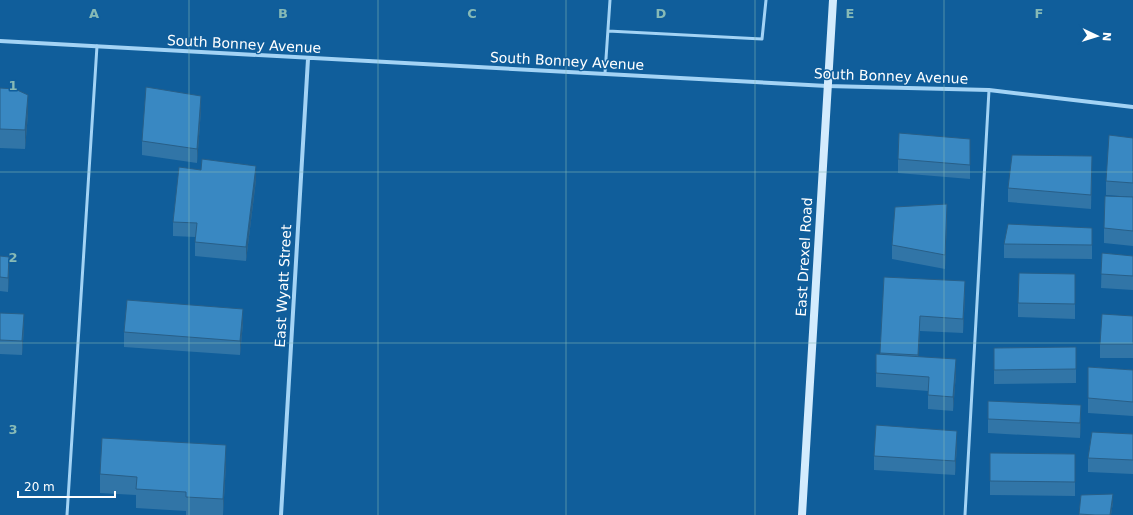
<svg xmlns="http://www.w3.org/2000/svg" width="1133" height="515" font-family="'DejaVu Sans',sans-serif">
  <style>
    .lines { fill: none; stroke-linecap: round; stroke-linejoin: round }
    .lane { stroke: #a3d3f5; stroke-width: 3 }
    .street { stroke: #a3d3f5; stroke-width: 4 }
    .secondary { stroke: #d3ebfd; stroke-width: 8 }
    .wall { fill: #3175a7 }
    .shaded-wall { fill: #285f88 }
    .building { fill: #3988c2; stroke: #285f88 }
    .grid { fill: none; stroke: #87bab6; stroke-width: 1; stroke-opacity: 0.55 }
    .labels { text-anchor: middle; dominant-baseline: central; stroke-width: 3; stroke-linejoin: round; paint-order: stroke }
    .street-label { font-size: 14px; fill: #fff; stroke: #105e9b }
    .grid-label { font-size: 13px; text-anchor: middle; font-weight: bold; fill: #87bab6; stroke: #105e9b; stroke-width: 3; stroke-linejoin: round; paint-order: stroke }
  </style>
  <rect width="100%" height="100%" fill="#105e9b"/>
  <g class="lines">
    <path class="lane" d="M608 31 762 39 766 0
      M605 73 610 0
      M67 515 97 46
      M965 515 989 90"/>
    <path class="street" d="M0 41 827 86 989 90 1133 107
      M281 515 308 59"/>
    <path class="secondary" d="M802 515 833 0"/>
  </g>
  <path class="wall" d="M0 88 28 114 25 149 0 148Z
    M201 110 197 163 142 155V141Z
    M1133 138V197L1106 195V181Z
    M970 139V179L898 173V159Z
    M1092 171 1091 209 1008 202V188Z
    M256 180 246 261 195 256V237L173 236V222Z
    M1133 197V246L1104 243V228Z
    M947 218 945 269 892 259V245Z
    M1092 242V259L1004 258V244Z
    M1102 253 1133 256V290L1101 288Z
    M0 256 9 271 8 292 0 291Z
    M1075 274V319L1018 317V303Z
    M884 277 965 295 963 333 920 331 918 357 956 373 953 411 928 409V391L876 387V373L880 354Z
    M0 313 24 328 22 355 0 354Z
    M1133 316V358H1100V344Z
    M243 323 240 355 124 347V332Z
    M1076 347V383L994 384V348Z
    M1088 367 1133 370V416L1088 413Z
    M988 419H1081L1080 438 988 433Z
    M1133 434V474L1088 472V458Z
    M957 445 955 475 874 470V456Z
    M990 453 1075 454V496L990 495Z
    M226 464 223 515H186V511L136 508V495L100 493V474Z
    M1081 495 1113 502 1111 515H1079Z"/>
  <path class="shaded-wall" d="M28 95V114L25 149V130Z
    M201 96V110L197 163V149Z
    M1092 156V171L1091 209V195Z
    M256 166V180L246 261V247Z
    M947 204V218L945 269V255Z
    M9 257V271L8 292V278Z
    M965 281V295L963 333V319Z
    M243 309V323L240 355V341Z
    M24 314V328L22 355V341Z
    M920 316V331L918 369V355Z
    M956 359V373L953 411V397Z
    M1081 405V419L1080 438V423Z
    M957 431V445L955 475V461Z
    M226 445V464L223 515V499Z
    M1113 494V502L1111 515H1110Z"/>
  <path class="building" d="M146 87 201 96 197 149 142 141Z
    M0 88 15 89 28 95 25 130 0 129Z
    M899 133 970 139V165L898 159Z
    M1109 135 1133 138V183L1106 181Z
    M1012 155 1092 156 1091 195 1008 188Z
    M202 159 256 166 246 247 195 242 197 223 173 222 179 167 201 170Z
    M1105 196 1133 197V231L1104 228Z
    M947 204 945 255 892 245 895 207Z
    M1008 224 1092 228V245L1004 244Z
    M1102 253 1133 256V276L1101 274Z
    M0 256 9 257 8 278 0 277Z
    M1019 273 1075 274V304L1018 303Z
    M884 277 965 281 963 319 920 316 918 355 880 353Z
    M127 300 243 309 240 341 124 332Z
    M0 313 24 314 22 341 0 340Z
    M1102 314 1133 316V344H1100Z
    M1076 347V369L994 370V348Z
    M876 354 956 359 953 397 928 395 929 377 876 373Z
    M1088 367 1133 370V402L1088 398Z
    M988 401 1081 405 1080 423 988 419Z
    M876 425 957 431 955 461 874 456Z
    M1092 432 1133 434V460L1088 458Z
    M102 438 226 445 223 499 186 497V492L136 489 137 477 100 474Z
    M990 453 1075 454V482L990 481Z
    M1113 494 1110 515H1095L1079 514 1081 495Z"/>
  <path class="grid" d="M189 0V515M378 0V515M566 0V515M755 0V515M944 0V515M0 172H1133M0 343H1133"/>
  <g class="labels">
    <g class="street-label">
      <text transform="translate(244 44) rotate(3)">South Bonney Avenue</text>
      <text transform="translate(567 61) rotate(3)">South Bonney Avenue</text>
      <text transform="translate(891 76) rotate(2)">South Bonney Avenue</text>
      <text transform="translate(804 257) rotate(-87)">East Drexel Road</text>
      <text transform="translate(283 286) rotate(-87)">East Wyatt Street</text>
    </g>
  </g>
  <g class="grid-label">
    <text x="94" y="18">A</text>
    <text x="283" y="18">B</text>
    <text x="472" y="18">C</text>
    <text x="661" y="18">D</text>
    <text x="850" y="18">E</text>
    <text x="1039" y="18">F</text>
    <text x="13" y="90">1</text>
    <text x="13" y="262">2</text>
    <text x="13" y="434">3</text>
  </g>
  <g transform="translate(1097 36) rotate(94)" stroke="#105e9b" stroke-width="3" paint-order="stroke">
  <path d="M0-3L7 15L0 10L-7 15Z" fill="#ffffff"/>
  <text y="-6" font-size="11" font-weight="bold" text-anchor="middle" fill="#ffffff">N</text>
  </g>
  <path d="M18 491v6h97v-6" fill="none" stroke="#ffffff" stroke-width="2"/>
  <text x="24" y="491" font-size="12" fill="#ffffff" stroke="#105e9b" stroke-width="3" paint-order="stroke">20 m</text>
</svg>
